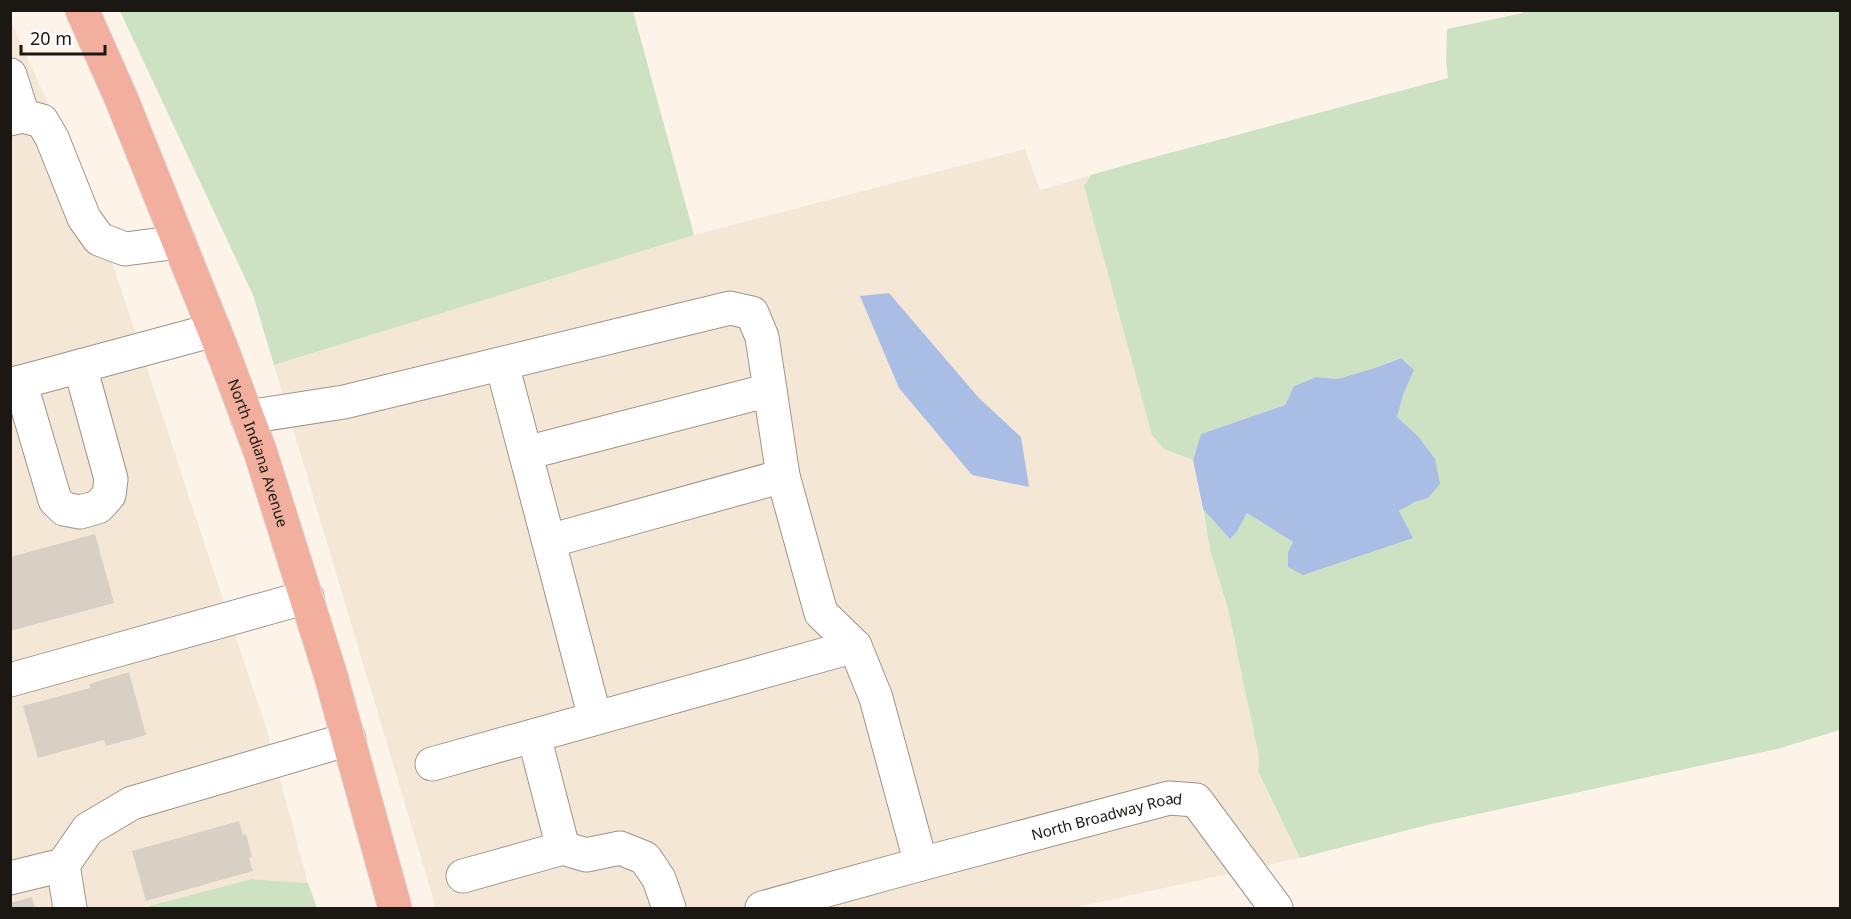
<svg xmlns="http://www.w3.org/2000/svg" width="1851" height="919" font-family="'Noto Sans',sans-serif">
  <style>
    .built { fill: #f5e7d5; fill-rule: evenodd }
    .green { fill: #cce2c2 }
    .water { fill: #aabde5 }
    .building { fill: #d9d0c5 }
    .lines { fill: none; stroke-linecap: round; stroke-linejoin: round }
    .minor-casing { stroke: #9d948a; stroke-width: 35 }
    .major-casing { stroke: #d6d5d5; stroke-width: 35 }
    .minor { stroke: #fff; stroke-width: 33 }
    .major { stroke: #f3af9e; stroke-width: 33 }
    .labels { text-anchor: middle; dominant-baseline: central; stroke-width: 4.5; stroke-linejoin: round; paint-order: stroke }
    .street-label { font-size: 15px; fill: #1b1814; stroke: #fff }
  </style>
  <rect width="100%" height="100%" fill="#fdf3e8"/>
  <path class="built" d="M10 19 93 203 194 512 266 727 308 883 252 879 150 906 149 908H11Z
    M1025 149 1040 190 1091 175 1084 186 1152 434 1164 449 1193 460 1210 550 1228 609 1259 757 1258 771 1300 858 1073 908H436L274 365 694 235ZM889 293 979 398 1021 437 860 296Z"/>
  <path class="green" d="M1526 10 1840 11V730L1777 749 1427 825 1300 858 1258 771 1259 757 1228 609 1210 550 1203 509 1230 538 1238 530 1247 513 1293 542 1288 552 1412 538 1399 511 1415 502 1428 498 1417 435 1397 417 1403 395 1414 370 1400 358 1375 368 1337 379 1316 377 1294 386 1285 405 1201 434 1193 460 1164 449 1152 435 1084 186 1091 175 1140 161 1448 78 1446 60 1447 29 1523 13Z
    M120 11H633L694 235 274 365 253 295Z
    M252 879 308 883 317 908H149V906Z"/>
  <path class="water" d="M889 293 979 398 1021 437 1029 487 972 475 899 388 860 296Z
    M1401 358 1414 370 1403 395 1397 417 1417 435 1435 459 1440 484 1428 498 1415 502 1399 511 1413 538 1303 575 1288 567V552L1293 542 1247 513 1238 530 1230 539 1203 509 1193 460 1201 434 1285 405 1294 386 1316 377 1337 379 1375 368Z"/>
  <path class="building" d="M95 534 114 603 10 631V557Z
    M129 672 146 735 106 746 104 740 38 758 23 706 90 688 89 684Z
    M239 821 243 835 246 834 252 857 249 858 253 871 146 901 132 851Z
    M32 897 35 908H10V903Z"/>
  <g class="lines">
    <g class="minor-casing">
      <g id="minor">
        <path d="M10 75 23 116"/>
        <path d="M10 119 23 116 42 121 52 138 84 218 99 239 125 249 179 242"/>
        <path d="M502 364 595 718"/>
        <path d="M20 382 55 500 64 509 80 512 98 507 109 495 111 479 80 366"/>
        <path d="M10 385 214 330"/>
        <path d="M247 417 344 402 730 308 752 313 762 337 783 476 821 613 855 646 876 698 921 864"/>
        <path d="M526 453 770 390"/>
        <path d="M549 541 783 476"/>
        <path d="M10 680 307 597"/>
        <path d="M534 736 563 848"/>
        <path d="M432 764 855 646"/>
        <path d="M63 865 70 908"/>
        <path d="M463 876 563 848 586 855 620 848 645 858 659 879 669 908"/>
        <path d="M10 878 63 865 88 829 132 803 349 739"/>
        <path id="s1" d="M762 908 921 864 1169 798 1196 800 1276 908"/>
      </g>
    </g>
    <g class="major-casing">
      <g id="major">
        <path id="s2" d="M82 10 121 98 221 347 260 451 330 673 395 908"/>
      </g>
    </g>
    <use href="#minor" class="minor"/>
    <use href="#major" class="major"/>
  </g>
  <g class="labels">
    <g class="street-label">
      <text stroke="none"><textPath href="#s2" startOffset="477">North Indiana Avenue</textPath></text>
      <text stroke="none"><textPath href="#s1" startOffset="357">North Broadway Road</textPath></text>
    </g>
  </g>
  <rect width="1851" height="919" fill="none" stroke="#1b1814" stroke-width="24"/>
  <path d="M21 45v9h84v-9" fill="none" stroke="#1b1814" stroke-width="3"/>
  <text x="30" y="45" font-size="18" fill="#1b1814" stroke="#ffffff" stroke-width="4.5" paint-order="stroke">20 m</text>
</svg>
